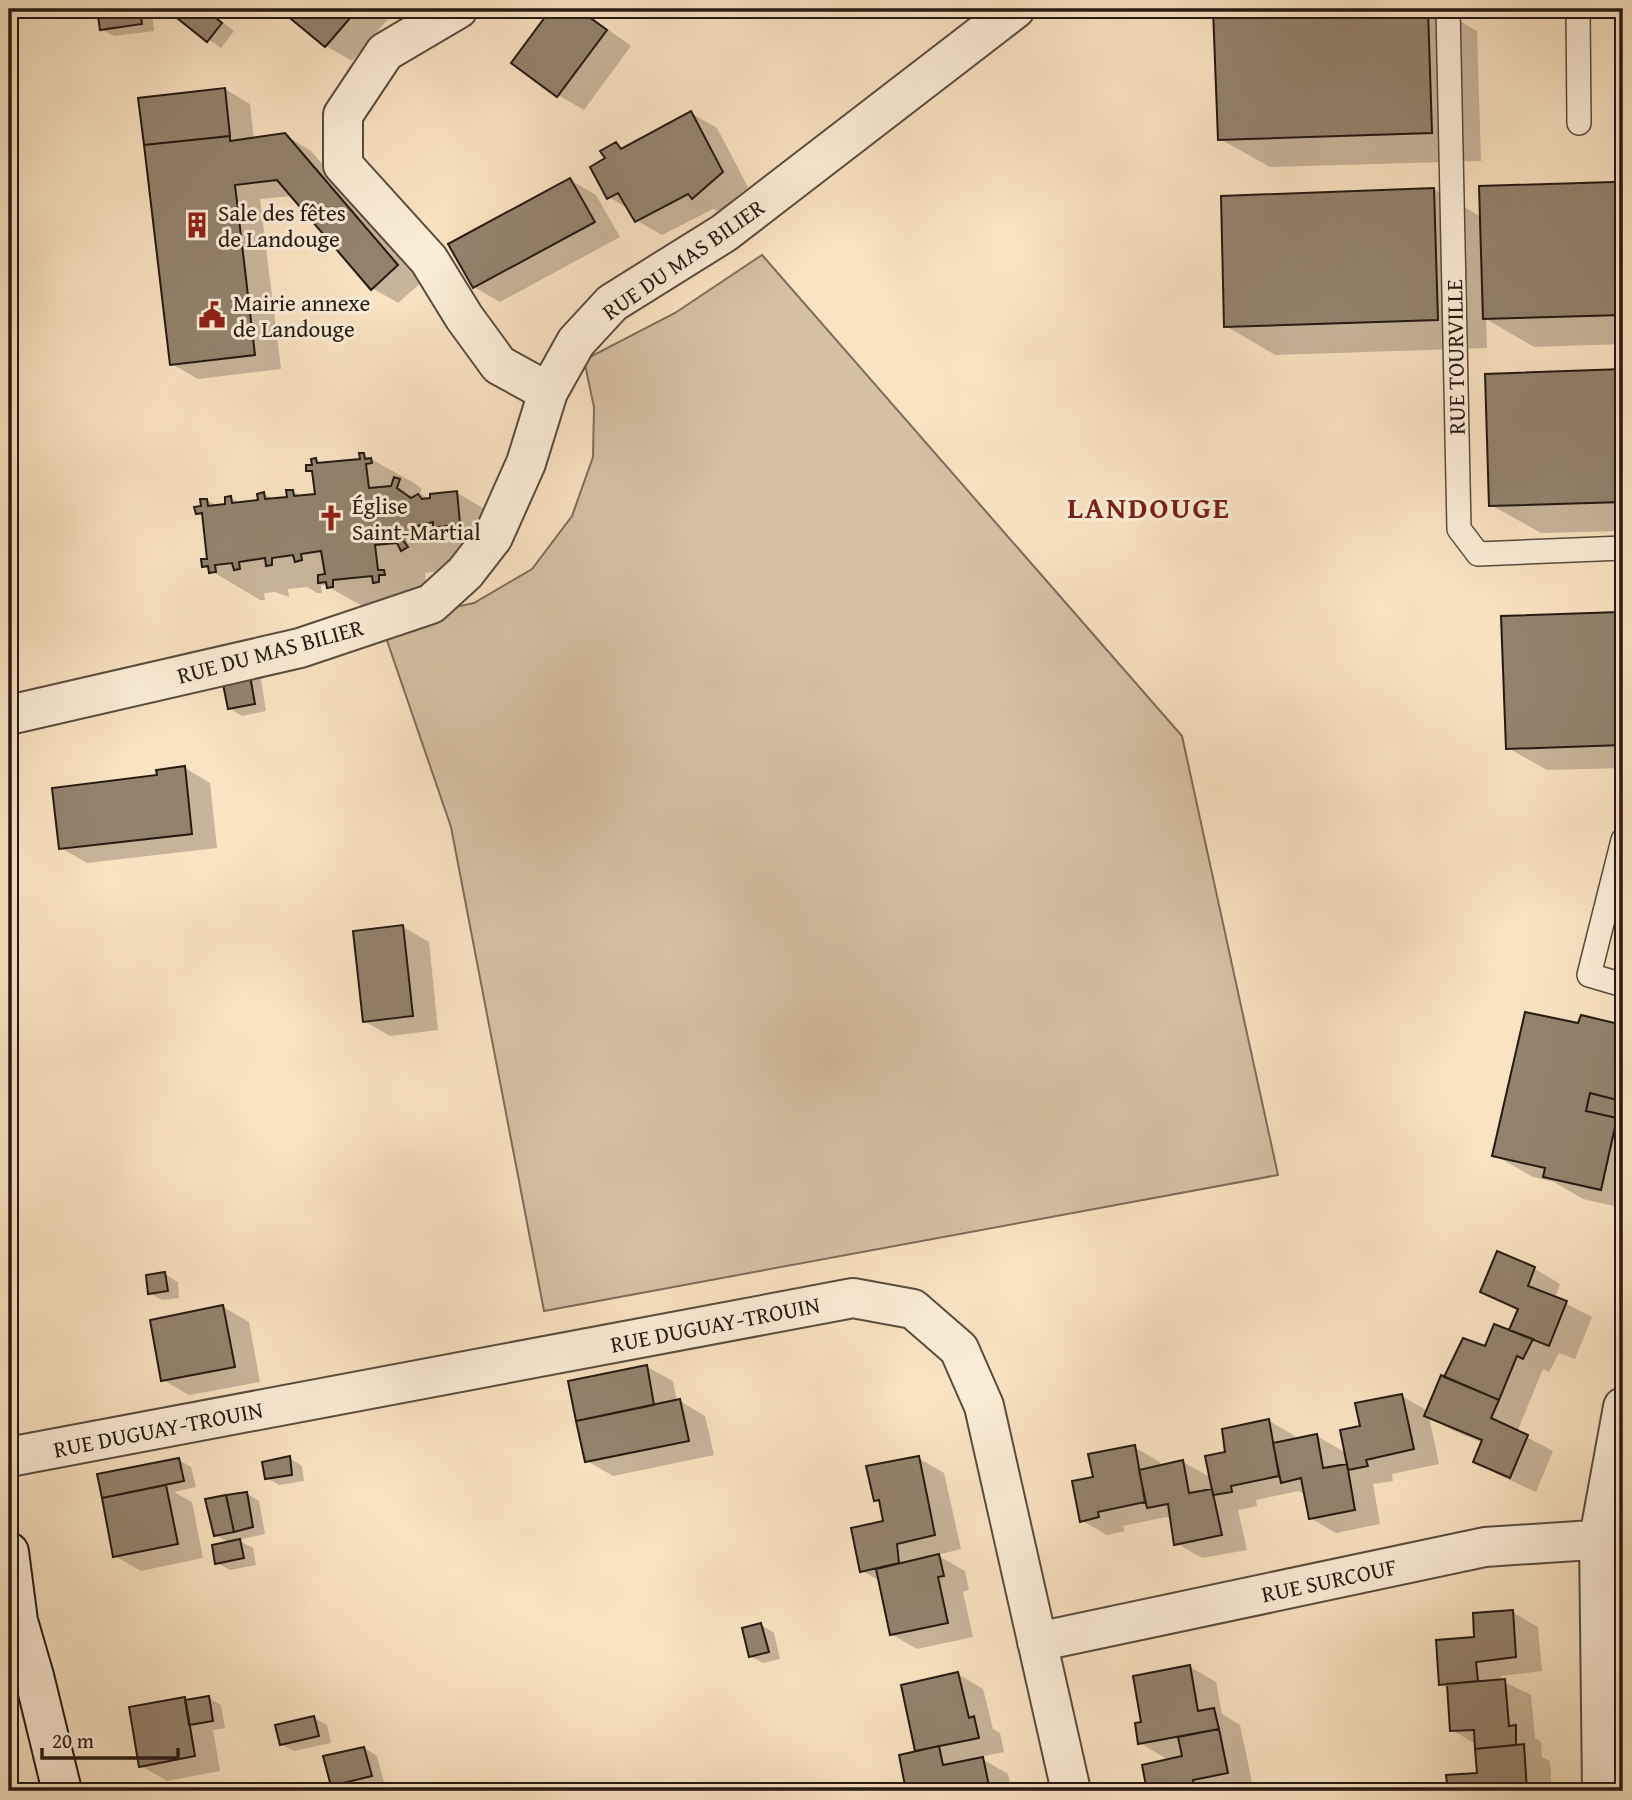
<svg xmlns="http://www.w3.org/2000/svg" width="1632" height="1800" font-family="'Gentium Book Plus',serif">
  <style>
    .green { fill: #d5c1a4; stroke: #7c6e5b; stroke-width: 2 }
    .shadow { fill: #0003 }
    .building { fill: #93836e; stroke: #241a12; stroke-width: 2 }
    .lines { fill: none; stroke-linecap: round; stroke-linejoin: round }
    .service-casing { stroke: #594c3e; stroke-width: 26 }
    .minor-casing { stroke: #594c3e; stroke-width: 42 }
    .tertiary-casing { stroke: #594c3e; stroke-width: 42 }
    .secondary-casing { stroke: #241a12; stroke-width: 42 }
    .service { stroke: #fbedd7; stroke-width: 23 }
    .minor { stroke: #fbedd7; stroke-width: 38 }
    .tertiary { stroke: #fbedd7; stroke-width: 38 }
    .secondary { stroke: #fbedd7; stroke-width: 38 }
    .labels { text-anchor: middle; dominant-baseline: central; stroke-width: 6; stroke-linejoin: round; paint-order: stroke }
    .poi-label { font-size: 23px; fill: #241a12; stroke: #fbedd7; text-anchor: start }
    .street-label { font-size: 23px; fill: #241a12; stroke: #fbedd7 }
    .district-label { font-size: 30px; font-weight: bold; letter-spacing: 2px; fill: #7a1f14; stroke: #fbedd7 }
  </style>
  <rect width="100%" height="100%" fill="#f9e3c2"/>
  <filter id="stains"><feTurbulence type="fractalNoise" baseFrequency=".00286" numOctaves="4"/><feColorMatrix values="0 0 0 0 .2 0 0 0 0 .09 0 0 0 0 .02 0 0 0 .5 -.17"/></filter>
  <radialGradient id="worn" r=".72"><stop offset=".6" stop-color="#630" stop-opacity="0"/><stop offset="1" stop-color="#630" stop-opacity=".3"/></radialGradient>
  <path class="green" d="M762 255 1182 736 1278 1175 544 1311 451 827 381 623 474 603 532 569 572 516 593 457 594 407 584 360 675 313Z"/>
  <path class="shadow" d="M99 9H152L154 31 114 36 101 29Z
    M187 9H206L234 31 221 48 179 18Z
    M281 9H376L388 19 352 61 326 46Z
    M554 9H580L631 46 584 110 558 95 513 63Z
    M1215 9H1439L1477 31 1481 161 1270 167 1220 139Z
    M225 89 250 104 254 140 285 135 311 151 423 281 398 303 372 288 292 196 260 199 281 369 198 379 172 364Z
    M691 113 717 128 748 187 719 212 713 209 662 235 636 220 630 210 609 197 607 159 616 144 624 149Z
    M570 180 596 195 620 237 500 302 474 287Z
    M1623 183V344L1534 347 1486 319 1487 348 1275 355 1226 326 1434 189 1481 217V188Z
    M1623 371V531L1541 533 1491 505 1486 376Z
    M364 455 414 483 421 488V494L431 500 457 493 507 522 509 552 484 555 441 571 425 573 427 597 378 615 325 585H321L322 593H317L307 587 288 589 289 597 275 592 264 593 265 600H260L203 566 209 561 204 517 197 513 207 500 217 506 227 505 231 498 241 504 260 501 264 494 274 500 289 499 293 492 303 497 317 496 315 474 308 470 314 467 316 460 323 464 362 460Z
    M1623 614V768L1547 770 1508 748 1503 618Z
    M247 666 260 673 266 711 242 716 229 708Z
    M185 768 210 783 217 848 87 863 61 848 159 777Z
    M403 927 429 942 438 1030 390 1036 364 1021Z
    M1582 1017 1623 1027V1208L1583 1199 1554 1182 1533 1177 1494 1155 1580 1026Z
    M1498 1254 1535 1269 1560 1284 1555 1298 1592 1317 1575 1359 1559 1353 1549 1372 1543 1369 1517 1432 1553 1451 1536 1492 1501 1476 1475 1462 1483 1443 1452 1430 1429 1417 1439 1464 1392 1474 1393 1481 1373 1484 1380 1524 1336 1533 1310 1518 1306 1495 1299 1491 1256 1500 1257 1506 1238 1510 1247 1550 1202 1558 1176 1543 1172 1520 1166 1517 1123 1526 1125 1531 1107 1535 1081 1520 1095 1479 1134 1447 1160 1462 1161 1467 1183 1462 1212 1478 1227 1453 1269 1421 1295 1436V1440L1317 1436 1346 1453 1363 1427 1402 1396 1428 1411 1445 1379 1510 1332 1519 1311 1483 1292Z
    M165 1274 178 1282 179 1298 162 1300 149 1293Z
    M223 1307 249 1322 260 1382 189 1395 163 1380Z
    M647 1367 673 1381 677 1402 680 1401 705 1416 714 1455 613 1476 587 1461Z
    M290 1458 302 1466 304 1481 279 1485 267 1478Z
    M918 1458 944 1473 961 1549 937 1555 965 1571 969 1590 963 1592 973 1637 917 1649 891 1634 880 1581 862 1571 885 1522 881 1503 875 1500Z
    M179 1460 191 1467 196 1487 174 1492 192 1502 203 1558 141 1571 115 1556 104 1497Z
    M246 1493 259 1501 265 1534 238 1540 253 1548 256 1565 230 1570 217 1563 230 1543 215 1535Z
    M1512 1612 1538 1627 1542 1671 1501 1676 1502 1681 1531 1695 1535 1738 1541 1742 1542 1757 1550 1761 1552 1791H1449L1448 1777 1479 1775 1477 1745 1452 1730 1449 1689 1441 1684 1476 1638Z
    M761 1625 774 1633 780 1659 763 1663 750 1656Z
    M1190 1667 1216 1682 1222 1714 1240 1725 1253 1787 1232 1791H1149L1144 1766 1170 1761 1140 1743 1143 1723Z
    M958 1674 983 1689 993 1729 1000 1733 1004 1752 979 1757 1008 1774 1012 1791H908L901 1756 917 1752 903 1686Z
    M209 1698 221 1705 225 1728 213 1730 220 1771 167 1781 141 1766 184 1699 189 1701Z
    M314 1718 327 1725 331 1743 294 1751 281 1744Z
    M364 1748 377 1756 384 1782 347 1791 332 1784Z"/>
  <path class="building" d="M97 9H140L142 24 100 30Z
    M184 9H205L222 23 207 42 177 18Z
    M279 9H358L325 47Z
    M551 9H578L607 30 557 97 511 63Z
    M1213 9H1428L1432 133 1218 140Z
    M225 88 230 136 144 145 138 98Z
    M691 111 723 172 692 199 688 194 635 222 618 193 607 199 590 167 605 158 600 151 616 142 621 149Z
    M285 133 398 265 371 290 277 180 235 185 255 355 170 365 144 145 230 136V141Z
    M570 178 595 222 473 288 448 244Z
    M1613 182H1623V315L1483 319 1479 186Z
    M1434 188 1438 320 1224 327 1221 196Z
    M1623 369V502L1489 506 1485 374Z
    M359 453H364L365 459 371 458 372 463 366 464 369 488 391 486 394 477 400 479 397 488 411 498 418 494 422 499 430 498V494L457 491 460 524 433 528V522L414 527 403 540 408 547 401 551 397 543 375 545 378 570H384L385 575H379V582L373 583 372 576 333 580V587L327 588 326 582 318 583V575L325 574 321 551 301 554 302 560 295 562 293 555 272 558V565L266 566 265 558 239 562 240 569 234 570 232 563 215 565 216 572 209 573 208 566 202 567 201 559H207L202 513 196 514 194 507 201 506 200 499H207L208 506 225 504V497L231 496 232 503 258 500 257 494 264 492 265 499 287 497 286 490H293L294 496 315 494 312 471H306V465H312L311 459 316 458 317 463 360 459Z
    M1620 612H1623V745L1506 749 1501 616Z
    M248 664 255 704 228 709 220 669Z
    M185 766 192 834 59 849 52 788 157 775 156 770Z
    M403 925 413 1016 363 1022 353 931Z
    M1525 1012 1578 1023 1581 1015 1623 1025V1092L1621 1101 1590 1093 1586 1111 1617 1118 1601 1190 1543 1177 1545 1168 1492 1156Z
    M1590 1093 1621 1101 1617 1118 1586 1111Z
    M1497 1251 1535 1267 1528 1286 1567 1301 1549 1346 1509 1330 1518 1309 1480 1292Z
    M165 1272 168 1291 148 1294 146 1275Z
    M223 1305 235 1367 161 1381 150 1320Z
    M1494 1324 1533 1339 1523 1359 1517 1356 1499 1400 1444 1377 1463 1338 1485 1346Z
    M647 1365 654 1405 576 1421 568 1381Z
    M1441 1375 1499 1400 1491 1418 1528 1435 1510 1478 1473 1462 1482 1440 1424 1416Z
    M1402 1394 1414 1449 1366 1460 1368 1466 1348 1470 1340 1430 1360 1426 1355 1403Z
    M680 1399 689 1441 585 1462 576 1421Z
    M1269 1419 1279 1476 1231 1486 1232 1492 1213 1495 1205 1456 1225 1452 1222 1429Z
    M1317 1434 1323 1468 1347 1464 1355 1510 1309 1519 1301 1478 1281 1483 1273 1443Z
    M1135 1445 1145 1502 1098 1512 1099 1517 1080 1522 1072 1481 1093 1477 1088 1454Z
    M290 1456 292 1475 265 1479 262 1462Z
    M919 1456 935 1535 897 1544 899 1563 860 1572 851 1528 883 1521 879 1500 874 1501 866 1466Z
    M179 1458 184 1481 102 1498 97 1474Z
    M1183 1460 1189 1493 1212 1489 1222 1535 1174 1545 1168 1504 1147 1508 1139 1470Z
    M166 1485 178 1544 113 1557 102 1498Z
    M247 1492 253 1527 234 1532 226 1495Z
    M226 1495 234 1532 214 1536 205 1499Z
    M240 1539 244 1558 215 1564 212 1545Z
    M939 1554 944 1576 938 1577 948 1623 890 1635 876 1569Z
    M1513 1610 1516 1657 1476 1662 1478 1681 1439 1685 1436 1640 1474 1637 1473 1613Z
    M761 1623 769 1652 749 1657 742 1628Z
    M1190 1665 1198 1711 1214 1708 1219 1729 1138 1744 1135 1723 1141 1722 1133 1676Z
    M958 1672 969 1718 974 1716 979 1738 915 1751 901 1685Z
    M1505 1679 1509 1726 1516 1725V1745L1475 1749 1474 1730 1450 1731 1447 1684Z
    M209 1696 213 1721 189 1725 185 1700Z
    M185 1697 195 1756 139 1767 129 1707Z
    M314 1716 319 1736 280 1745 275 1725Z
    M1219 1729 1228 1773 1193 1780 1195 1791H1147L1142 1765 1182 1756 1178 1737Z
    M1524 1744 1527 1791H1448L1446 1775 1477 1773 1475 1749Z
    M939 1746 943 1765 983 1757 990 1791H906L899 1755Z
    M364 1747 372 1776 331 1786 323 1756Z"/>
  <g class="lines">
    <g class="service-casing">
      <path id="service" d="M1448 9 1459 529 1478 554 1623 548
        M1578 9 1579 123
        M1623 840 1589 975 1623 985"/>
    </g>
    <g class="minor-casing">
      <path id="minor" d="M458 9 385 52 343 115V165L429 260 464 317 499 365 548 392
        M9 1457 853 1298 913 1309 959 1349 984 1406 1071 1791
        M1037 1642 1485 1547 1623 1538
        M1602 1791 1599 1538 1623 1407"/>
    </g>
    <g class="tertiary-casing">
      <path id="tertiary" d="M9 715 300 648 431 604 465 573 493 537 526 463 548 392 576 342 612 303 724 233 1015 9"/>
    </g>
    <g class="secondary-casing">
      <path id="secondary" d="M9 1552 18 1621 34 1676 62 1791"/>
    </g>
    <use href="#service" class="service"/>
    <use href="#minor" class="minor"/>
    <use href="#tertiary" class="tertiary"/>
    <use href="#secondary" class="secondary"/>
  </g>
  <defs>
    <g id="building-bare" transform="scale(2.1)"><path d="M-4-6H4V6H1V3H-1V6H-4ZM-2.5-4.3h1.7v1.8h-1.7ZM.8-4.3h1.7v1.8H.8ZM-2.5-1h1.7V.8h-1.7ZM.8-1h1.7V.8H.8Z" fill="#8f2418" stroke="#fbedd7" stroke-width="2.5" paint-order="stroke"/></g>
    <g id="civic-bare" transform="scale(2.1)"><path d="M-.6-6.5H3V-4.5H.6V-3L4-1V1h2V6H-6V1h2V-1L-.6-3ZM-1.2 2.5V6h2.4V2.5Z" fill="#8f2418" stroke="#fbedd7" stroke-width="2.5" paint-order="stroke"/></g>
    <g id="church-bare" transform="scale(2.1)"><path d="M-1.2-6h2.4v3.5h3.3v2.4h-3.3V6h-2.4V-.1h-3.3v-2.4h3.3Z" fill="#8f2418" stroke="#fbedd7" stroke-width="2.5" paint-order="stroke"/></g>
  </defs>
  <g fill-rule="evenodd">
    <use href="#building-bare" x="197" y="225"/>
    <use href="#civic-bare" x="212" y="315"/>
    <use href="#church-bare" x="331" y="518"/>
  </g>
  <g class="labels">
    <g class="poi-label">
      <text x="218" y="212">Sale des fêtes<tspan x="218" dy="26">de Landouge</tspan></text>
      <text x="233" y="302">Mairie annexe<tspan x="233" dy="26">de Landouge</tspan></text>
      <text x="352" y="505">Église<tspan x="352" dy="26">Saint-Martial</tspan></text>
    </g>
    <g class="street-label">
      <text transform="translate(683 259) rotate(-35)">RUE DU MAS BILIER</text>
      <text transform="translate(1455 357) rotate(-91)">RUE TOURVILLE</text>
      <text transform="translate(270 651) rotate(-15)">RUE DU MAS BILIER</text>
      <text transform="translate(715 1324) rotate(-11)">RUE DUGUAY-TROUIN</text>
      <text transform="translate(158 1429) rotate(-11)">RUE DUGUAY-TROUIN</text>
      <text transform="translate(1329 1580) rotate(-12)">RUE SURCOUF</text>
    </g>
    <g class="district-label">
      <text x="1149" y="507">LANDOUGE</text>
    </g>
  </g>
  <rect width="1632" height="1800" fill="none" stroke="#f9e3c2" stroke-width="35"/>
  <rect x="10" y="10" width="1611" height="1779" fill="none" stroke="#241a12" stroke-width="3.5"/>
  <rect x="18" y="18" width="1597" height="1765" fill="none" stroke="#241a12" stroke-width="2"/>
  <path d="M42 1748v10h136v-10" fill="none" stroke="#241a12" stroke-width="3.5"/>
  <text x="52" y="1748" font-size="21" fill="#241a12" stroke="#fbedd7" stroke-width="5" paint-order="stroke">20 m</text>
  <rect width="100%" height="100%" filter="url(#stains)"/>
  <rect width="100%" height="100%" fill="url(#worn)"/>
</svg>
